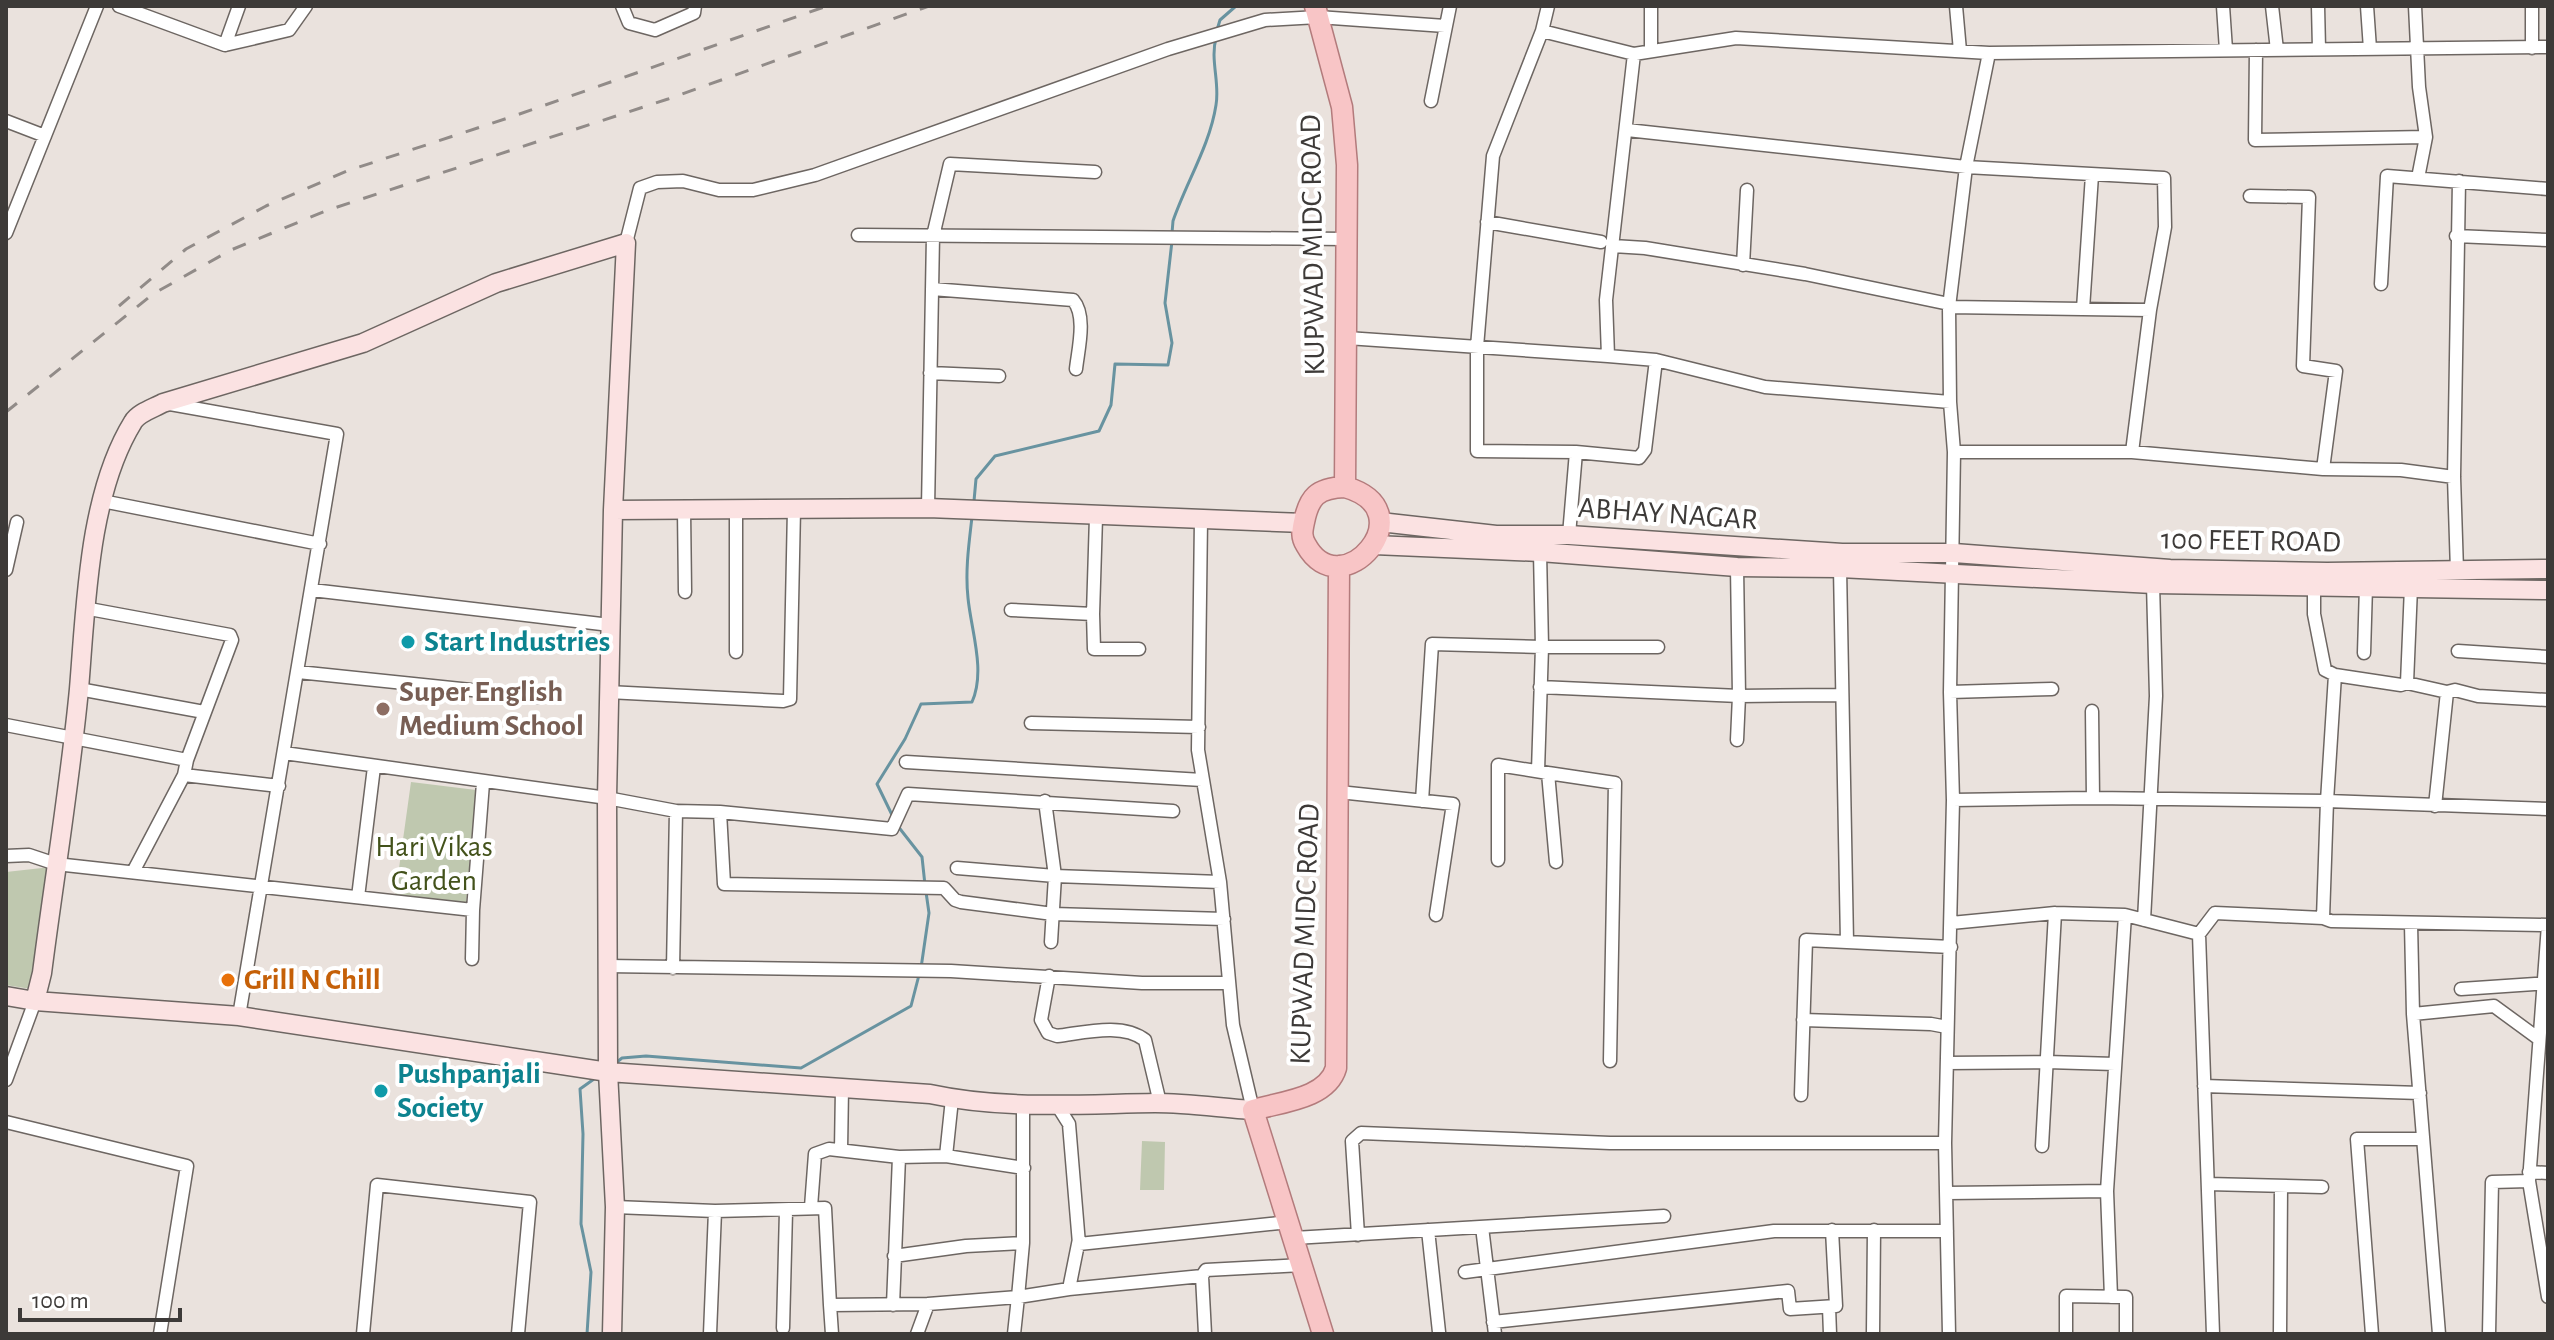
<svg xmlns="http://www.w3.org/2000/svg" width="2554" height="1340" font-family="'Alegreya Sans',sans-serif">
  <style>
    .green { fill: #bfc8af }
    .lines { fill: none; stroke-linecap: round; stroke-linejoin: round }
    .stream { stroke: #6893a0; stroke-width: 3 }
    .street-casing { stroke: #6d6662; stroke-width: 15 }
    .secondary-casing { stroke: #6d6662; stroke-width: 21 }
    .primary-casing { stroke: #b37b7c; stroke-width: 23 }
    .street { stroke: #fff; stroke-width: 12 }
    .secondary { stroke: #fbe2e2; stroke-width: 18 }
    .primary { stroke: #f8c5c6; stroke-width: 20 }
    .rail { stroke: #918b88; stroke-width: 3; stroke-dasharray: 14 14; stroke-linecap: butt }
    .culture-dot { fill: #0f9aa8; stroke: #fff; stroke-width: 3 }
    .education-dot { fill: #8d6e63; stroke: #fff; stroke-width: 3 }
    .food-dot { fill: #e8710a; stroke: #fff; stroke-width: 3 }
    .labels { text-anchor: middle; dominant-baseline: central; stroke-width: 8; stroke-linejoin: round; paint-order: stroke }
    .street-label { font-size: 30px; fill: #3d3a38; stroke: #fff }
    .culture-label { font-size: 30px; font-weight: bold; fill: #0d838f; stroke: #fff; text-anchor: start }
    .education-label { font-size: 30px; font-weight: bold; fill: #785e54; stroke: #fff; text-anchor: start }
    .park-label { font-size: 30px; fill: #43521b; stroke: #fff }
    .food-label { font-size: 30px; font-weight: bold; fill: #c56008; stroke: #fff; text-anchor: start }
  </style>
  <rect width="100%" height="100%" fill="#eae2dd"/>
  <path class="green" d="M411 782 476 790 466 903 395 897Z
    M51 867 31 989 6 985V872Z
    M1142 1141 1165 1142 1164 1190H1140Z"/>
  <g class="lines">
    <path class="stream" d="M1217 30 1220 20 1236 6
      M1172 233 1173 221C1186 183 1210 145 1216 105 1220 83 1210 60 1216 38
      M974 501 976 479 995 456 1099 431 1111 405 1115 364 1168 365 1172 343 1165 303 1172 241
      M894 819 877 784 905 739 921 704 972 702C986 671 971 630 968 598 965 571 969 543 972 517
      M897 825 922 857 925 885
      M921 968 929 913 926 892
      M617 1062 622 1058 646 1056 801 1068 911 1006 919 975
      M587 1334 591 1272 581 1224 583 1134 580 1089 594 1079"/>
    <g class="street-casing">
      <path id="street" d="M119 6 225 45
        M239 6 225 45 289 30 306 6
        M622 6 629 23 655 30 694 13 695 6
        M1548 6 1542 31 1493 156 1477 347V451L1576 452 1639 458 1645 450 1656 360
        M1651 6V51
        M1956 6 1960 51
        M2223 6 2226 50
        M2272 6 2277 50
        M2318 6 2319 49
        M2367 6 2370 49
        M2415 6 2419 87 2426 137
        M2532 6V48
        M1542 31 1634 54 1736 38 1989 53 1966 167 1949 307 1950 402 1954 452 1950 692 1953 800 1945 1143 1949 1334
        M2256 50 2255 140 2426 137 2418 178
        M1989 53 2548 47
        M1634 54 1606 300 1608 356 1656 360 1765 387 1950 402
        M1431 101 1450 6
        M6 121 45 136
        M1627 130 1966 167 2164 178 2165 227 2150 310
        M2250 196 2309 197 2303 366 2336 371 2323 469
        M1487 222 1601 242
        M6 233 97 6
        M858 235 1347 239
        M2456 236 2548 240
        M626 243 640 188 657 182 683 181 719 190H753L815 175 1168 49 1265 20 1318 17 1445 26
        M1613 246 1645 248 1805 274 1949 304
        M1743 265 1747 190
        M2381 284 2387 176 2548 189
        M932 289 1073 300C1087 316 1078 350 1076 369
        M1949 307 2150 310 2132 452H1954
        M2083 309 2092 175
        M1347 338 1608 356
        M930 373 999 376
        M170 404 337 434 239 1016
        M2132 452 2323 469 2401 470 2454 477
        M102 501 320 544
        M928 508 933 236 950 164 1095 172
        M736 509V652
        M684 510 685 592
        M1201 519 1198 750 1220 882 1233 1025 1253 1110
        M1569 535 1576 452
        M1540 552 1542 647H1658
        M1737 567 1739 696 1838 695
        M6 570 17 522
        M2457 571 2454 477 2459 181
        M2314 587V614L2325 670 2335 675 2401 685 2407 683 2447 692 2455 690 2478 696 2548 700
        M312 590 610 625
        M84 608 230 635 232 640 187 760
        M1011 610 1093 614 1096 517
        M1093 614 1094 649H1139
        M2458 651 2548 657
        M2364 653 2366 586
        M298 672 539 697
        M2407 683 2411 587
        M1540 687 1739 696 1737 740
        M79 689 204 712
        M608 692 783 701 790 699 794 509
        M1950 692 2052 689
        M2092 711 2093 798
        M1031 723 1199 727
        M6 725 187 760 184 775 279 786
        M284 753 607 798 676 811 673 968
        M906 762 1202 780
        M1548 773 1615 783 1610 1061
        M1339 792 1453 804 1436 915
        M1953 800 2093 798 2327 801 2548 809
        M1045 801 1055 876 1051 942
        M1422 801 1432 644 1542 647 1538 771
        M2435 806 2447 692
        M676 811 720 812 724 884 944 888 955 900 961 902 1053 914 1224 919
        M720 812 892 829 908 794 1173 811
        M6 856 29 855 56 864 473 910 483 783
        M1498 860V765L1548 773 1556 862
        M957 868 1055 876 1220 882
        M133 872 184 775
        M358 897 374 767
        M2125 915 2199 934 2213 1334
        M2323 918 2327 801 2335 675
        M2144 920 2156 696 2153 584
        M1951 923 2055 913 2125 915 2107 1191 2111 1297
        M2411 924 2413 1014 2439 1334
        M2199 934 2215 913 2323 918 2331 921 2548 925
        M1847 942 1951 947
        M472 959 473 910
        M607 966 951 971 1142 983H1229
        M1049 976 1041 1020 1048 1033 1057 1036C1083 1033 1122 1022 1145 1040L1160 1103
        M2461 989 2548 983
        M2413 1014 2494 1006 2539 1039
        M1803 1020 1931 1024 1947 1027
        M1947 1063 2047 1062 2115 1064
        M6 1080 35 1001 31 1000
        M2204 1086 2420 1093
        M1801 1095 1806 940 1847 942 1840 568
        M1023 1105V1243L1018 1297 1069 1289 1202 1276
        M1057 1105 1069 1124 1079 1244 1289 1222
        M6 1122 187 1166 160 1334
        M2042 1146 2055 913
        M841 1150 842 1088
        M946 1156 1024 1168
        M899 1157 946 1156 952 1099
        M2529 1172 2548 1173
        M2529 1181 2548 1297
        M2208 1184 2322 1187
        M1947 1193 2107 1191
        M615 1207 715 1211 825 1208 830 1305
        M811 1207 815 1154 829 1149 899 1157 893 1305
        M1482 1227 1495 1334
        M1428 1230 1439 1332
        M1358 1235 1352 1141 1361 1133 1610 1143H1945
        M1294 1238 1664 1216
        M894 1256 966 1246 1023 1243
        M1465 1272 1774 1231H1947
        M1069 1289 1079 1239
        M928 1304 1018 1297 1014 1334
        M1829 1307 1830 1334
        M1493 1322 1788 1291 1790 1309 1836 1306 1832 1230
        M783 1328 786 1211
        M363 1334 377 1185 530 1202 518 1334
        M710 1334 715 1211
        M832 1334 830 1305 928 1304 917 1334
        M1205 1334 1202 1276 1206 1270 1302 1265
        M1873 1334 1874 1230
        M2066 1334V1296L2126 1297V1334
        M2280 1334 2281 1186
        M2372 1334 2357 1139H2423
        M2489 1334 2492 1182 2529 1181 2548 925"/>
    </g>
    <g class="secondary-casing">
      <path id="secondary" d="M1380 522 1496 535H1569L1842 553H1954L2170 569 2327 572 2548 569
        M1374 545 1540 552 1737 567 1840 568 2153 584 2548 590
        M6 996 35 1001 239 1016 608 1072 930 1094C1004 1110 1080 1104 1155 1103 1188 1103 1221 1108 1253 1110
        M35 1001 42 973C54 879 70 784 79 689 86 606 88 495 133 422 138 413 154 408 163 403L363 343 496 283 626 243 613 510 928 508 1304 523
        M612 1334 615 1207 608 1072 607 798 613 510"/>
    </g>
    <g class="primary-casing">
      <path id="primary" d="M1315 6 1342 107 1347 165 1345 487
        M1345 487C1428 510 1341 609 1306 545 1301 537 1302 531 1304 522 1309 497 1317 488 1345 487Z
        M1323 1334 1253 1110C1280 1102 1327 1099 1336 1068L1339 566"/>
    </g>
    <use href="#street" class="street"/>
    <use href="#secondary" class="secondary"/>
    <use href="#primary" class="primary"/>
    <path class="rail" d="M119 306 186 249 266 206 347 171 511 117 827 6
      M6 412 153 294 231 250 328 210 668 99 929 6"/>
  </g>
  <g class="culture-dot">
    <circle cx="408" cy="642" r="8"/>
    <circle cx="381" cy="1091" r="8"/>
  </g>
  <circle class="education-dot" cx="383" cy="709" r="8"/>
  <circle class="food-dot" cx="228" cy="980" r="8"/>
  <g class="labels">
    <g class="street-label">
      <text transform="translate(1313 245) rotate(-91)">KUPWAD MIDC ROAD</text>
      <text transform="translate(1668 514) rotate(4)">ABHAY NAGAR</text>
      <text transform="translate(2251 541) rotate(1)">100 FEET ROAD</text>
      <text transform="translate(1305 934) rotate(-88)">KUPWAD MIDC ROAD</text>
    </g>
    <g class="culture-label">
      <text x="424" y="642">Start Industries</text>
      <text x="397" y="1074">Pushpanjali<tspan x="397" dy="34">Society</tspan></text>
    </g>
    <g class="education-label">
      <text x="399" y="692">Super English<tspan x="399" dy="34">Medium School</tspan></text>
    </g>
    <g class="park-label">
      <text x="434" y="847">Hari Vikas<tspan x="434" dy="34">Garden</tspan></text>
    </g>
    <g class="food-label">
      <text x="244" y="980">Grill N Chill</text>
    </g>
  </g>
  <rect width="2554" height="1340" fill="none" stroke="#3d3a38" stroke-width="16"/>
  <path d="M20 1308v12h160v-12" fill="none" stroke="#3d3a38" stroke-width="4"/>
  <text x="32" y="1308" font-size="24" fill="#3d3a38" stroke="#ffffff" stroke-width="6" paint-order="stroke">100 m</text>
</svg>
